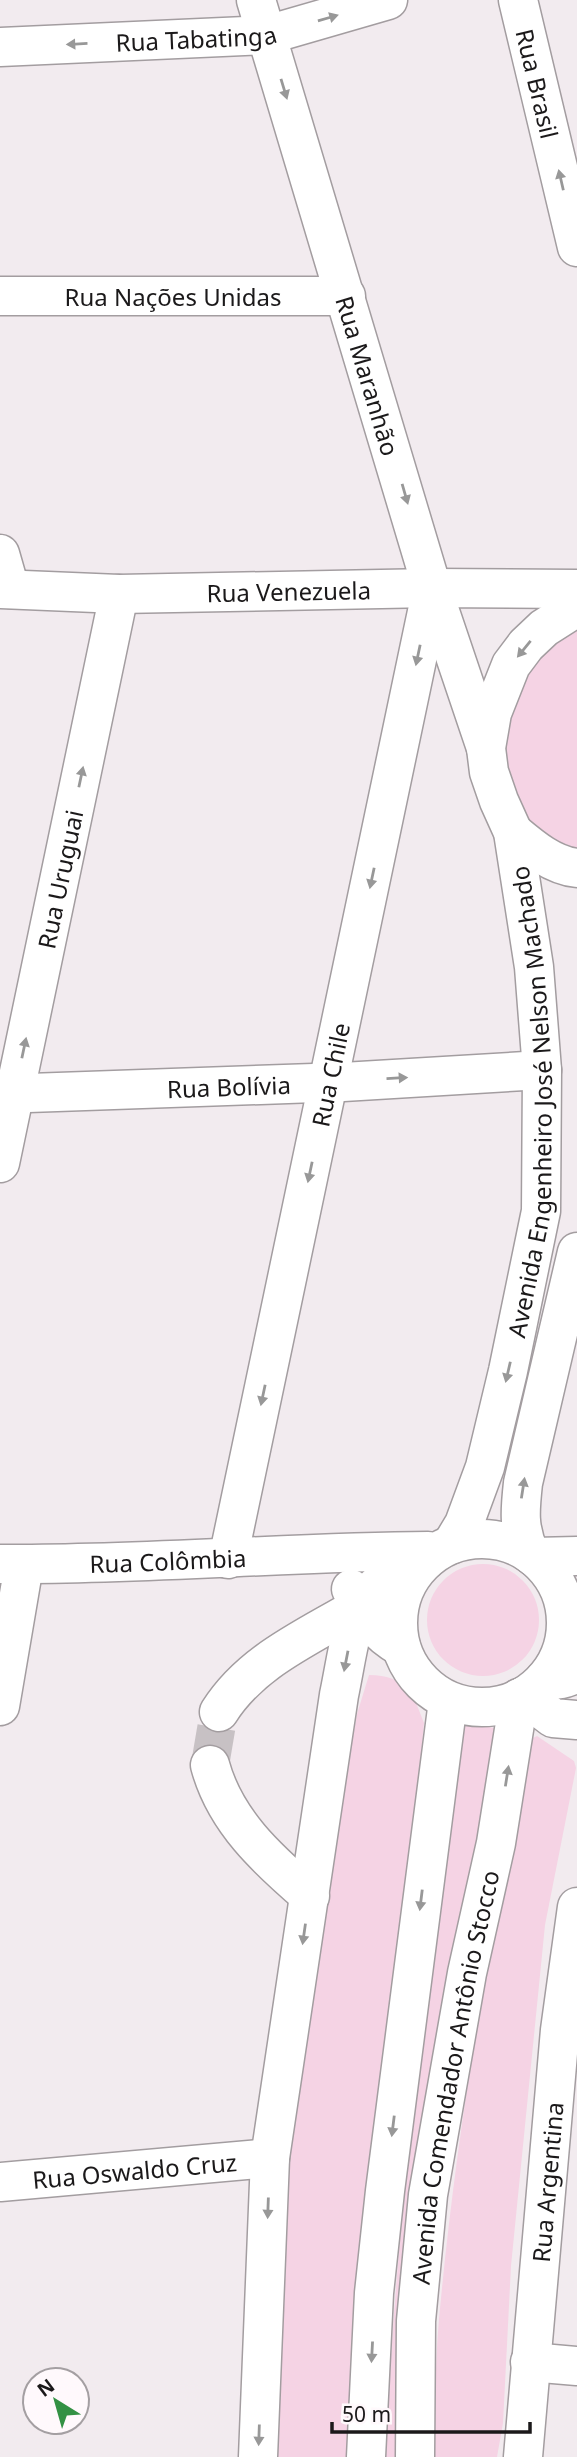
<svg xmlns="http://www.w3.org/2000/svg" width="577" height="2457" font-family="'Noto Sans',sans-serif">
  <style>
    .green { fill: #f5d3e4 }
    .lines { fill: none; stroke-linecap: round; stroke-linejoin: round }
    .minor-tunnel { stroke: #c7c1c4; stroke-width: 38; stroke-dasharray: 38 19; stroke-linecap: butt }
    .minor-casing { stroke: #a39da0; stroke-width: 41 }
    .major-casing { stroke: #a39da0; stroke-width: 41 }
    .minor { stroke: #fff; stroke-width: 38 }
    .major { stroke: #fff; stroke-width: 38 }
    .oneway { fill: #989898 }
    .labels { text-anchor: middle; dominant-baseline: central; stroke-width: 7; stroke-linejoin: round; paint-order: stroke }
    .street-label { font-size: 24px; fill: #1b191a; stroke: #fff9fc }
  </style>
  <rect width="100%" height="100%" fill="#f2ebef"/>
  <path class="green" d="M577 623V858L543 847 500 793 511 680Z
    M427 1620a56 56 0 1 1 112 0a56 56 0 1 1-112 0Z
    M369 1675C406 1676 412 1691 424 1723L352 2457H273L286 2184 327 1880 357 1714Z
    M460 1722 506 1730 399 2457H386C395 2211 430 1966 460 1722Z
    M537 1736 574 1761 576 1768 545 1925 511 2266 503 2423 497 2457H433C435 2411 435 2365 439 2319 457 2124 491 1931 529 1740Z"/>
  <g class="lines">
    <path class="minor-tunnel" d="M210 1765 219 1712"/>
    <g class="minor-casing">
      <g id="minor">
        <path id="s1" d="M256 0 432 588 486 748"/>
        <path id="s2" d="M518 0 577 247"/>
        <path id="s3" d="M0 47 267 35 388 0"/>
        <path id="s4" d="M0 296H346"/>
        <path d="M0 554 10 589"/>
        <path id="s5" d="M0 589 119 594 432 588 577 589"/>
        <path id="s6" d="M0 1094 343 1082 542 1070"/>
        <path id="s7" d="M0 1163 119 594"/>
        <path d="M534 1557 577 1556"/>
        <path id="s8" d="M228 1559 432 588"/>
        <path id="s9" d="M0 1564C143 1565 285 1552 428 1551"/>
        <path d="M351 1589C363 1614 377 1634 401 1647"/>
        <path d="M544 1680C556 1680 567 1680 577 1672"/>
        <path d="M524 1696 553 1718 577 1720"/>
        <path d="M0 1706 24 1565"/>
        <path d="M219 1712C252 1660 309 1637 360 1606"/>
        <path d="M210 1765C225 1821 267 1859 310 1896"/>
        <path id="s10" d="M0 2182 270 2158"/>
        <path d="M530 2362 577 2366"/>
        <path d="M258 2457 270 2158 339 1695C353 1628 351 1580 427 1559"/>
        <path id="s11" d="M523 2457 560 2030 577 1907"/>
      </g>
    </g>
    <g class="major-casing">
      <g id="major">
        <path d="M513 832C532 848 552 865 577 868"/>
        <circle cx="482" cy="1623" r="84"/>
        <path id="s12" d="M452 1544 464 1524 485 1467 508 1371 541 1211 542 1070 534 967 513 832 499 801 489 772 486 748 492 713 511 665 526 645 544 628 577 607"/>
        <path d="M530 1554C518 1528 520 1510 523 1483L577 1252"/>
        <path d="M366 2457 374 2293 385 2191 448 1701"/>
        <path id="s13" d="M415 2457 416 2321 428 2195 467 1973 496 1843 519 1698"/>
      </g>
    </g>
    <use href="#minor" class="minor"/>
    <use href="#major" class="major"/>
  </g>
  <defs><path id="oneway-solid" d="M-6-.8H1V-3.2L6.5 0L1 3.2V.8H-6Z" transform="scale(1.75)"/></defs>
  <g class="oneway">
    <use href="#oneway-solid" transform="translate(328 18) rotate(-16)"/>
    <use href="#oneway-solid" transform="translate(77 44) rotate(177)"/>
    <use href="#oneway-solid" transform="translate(284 89) rotate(73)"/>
    <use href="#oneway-solid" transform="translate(561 180) rotate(-103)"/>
    <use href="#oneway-solid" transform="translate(405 494) rotate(74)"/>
    <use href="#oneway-solid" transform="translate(524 649) rotate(129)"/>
    <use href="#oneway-solid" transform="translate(418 655) rotate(102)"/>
    <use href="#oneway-solid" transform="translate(81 777) rotate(-78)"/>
    <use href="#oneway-solid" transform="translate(372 878) rotate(102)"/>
    <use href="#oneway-solid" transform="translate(24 1048) rotate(-78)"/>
    <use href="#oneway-solid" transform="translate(397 1078) rotate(-3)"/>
    <use href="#oneway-solid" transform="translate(310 1172) rotate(102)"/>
    <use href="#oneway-solid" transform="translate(508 1372) rotate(103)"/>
    <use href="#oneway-solid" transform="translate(263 1395) rotate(102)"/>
    <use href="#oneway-solid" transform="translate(523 1488) rotate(-81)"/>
    <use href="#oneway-solid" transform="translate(346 1661) rotate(101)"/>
    <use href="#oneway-solid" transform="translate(507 1776) rotate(-81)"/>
    <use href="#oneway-solid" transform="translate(421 1900) rotate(97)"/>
    <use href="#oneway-solid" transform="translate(304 1934) rotate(98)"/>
    <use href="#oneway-solid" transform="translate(393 2126) rotate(97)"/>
    <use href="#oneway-solid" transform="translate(268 2208) rotate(92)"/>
    <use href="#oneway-solid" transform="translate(372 2352) rotate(93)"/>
    <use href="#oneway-solid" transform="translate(259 2435) rotate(92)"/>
  </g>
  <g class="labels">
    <g class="street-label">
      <text stroke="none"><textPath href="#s3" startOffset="196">Rua Tabatinga</textPath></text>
      <text stroke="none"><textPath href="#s2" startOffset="86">Rua Brasil</textPath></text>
      <text stroke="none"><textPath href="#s4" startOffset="173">Rua Nações Unidas</textPath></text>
      <text stroke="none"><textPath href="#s1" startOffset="392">Rua Maranhão</textPath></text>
      <text stroke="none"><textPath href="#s5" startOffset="289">Rua Venezuela</textPath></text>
      <text stroke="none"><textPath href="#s7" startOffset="290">Rua Uruguai</textPath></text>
      <text stroke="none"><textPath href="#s8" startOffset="495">Rua Chile</textPath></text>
      <text stroke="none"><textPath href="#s6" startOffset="229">Rua Bolívia</textPath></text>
      <text stroke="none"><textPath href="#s12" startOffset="455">Avenida Engenheiro José Nelson Machado</textPath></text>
      <text stroke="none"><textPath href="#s9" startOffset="168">Rua Colômbia</textPath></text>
      <text stroke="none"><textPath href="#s13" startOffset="383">Avenida Comendador Antônio Stocco</textPath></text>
      <text stroke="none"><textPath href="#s10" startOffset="135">Rua Oswaldo Cruz</textPath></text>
      <text stroke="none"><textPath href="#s11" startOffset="276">Rua Argentina</textPath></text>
    </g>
  </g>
  <g transform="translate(56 2401) rotate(323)"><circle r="33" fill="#fff9fc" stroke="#a49fa2" stroke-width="2"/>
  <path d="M0-5L12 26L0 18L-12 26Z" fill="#339144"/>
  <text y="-10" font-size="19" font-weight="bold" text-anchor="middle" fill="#1b191a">N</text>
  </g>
  <path d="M332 2422v10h198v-10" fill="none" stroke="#1b191a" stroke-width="3.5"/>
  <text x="342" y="2422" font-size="21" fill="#1b191a" stroke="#fff9fc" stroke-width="5" paint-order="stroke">50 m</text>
</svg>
